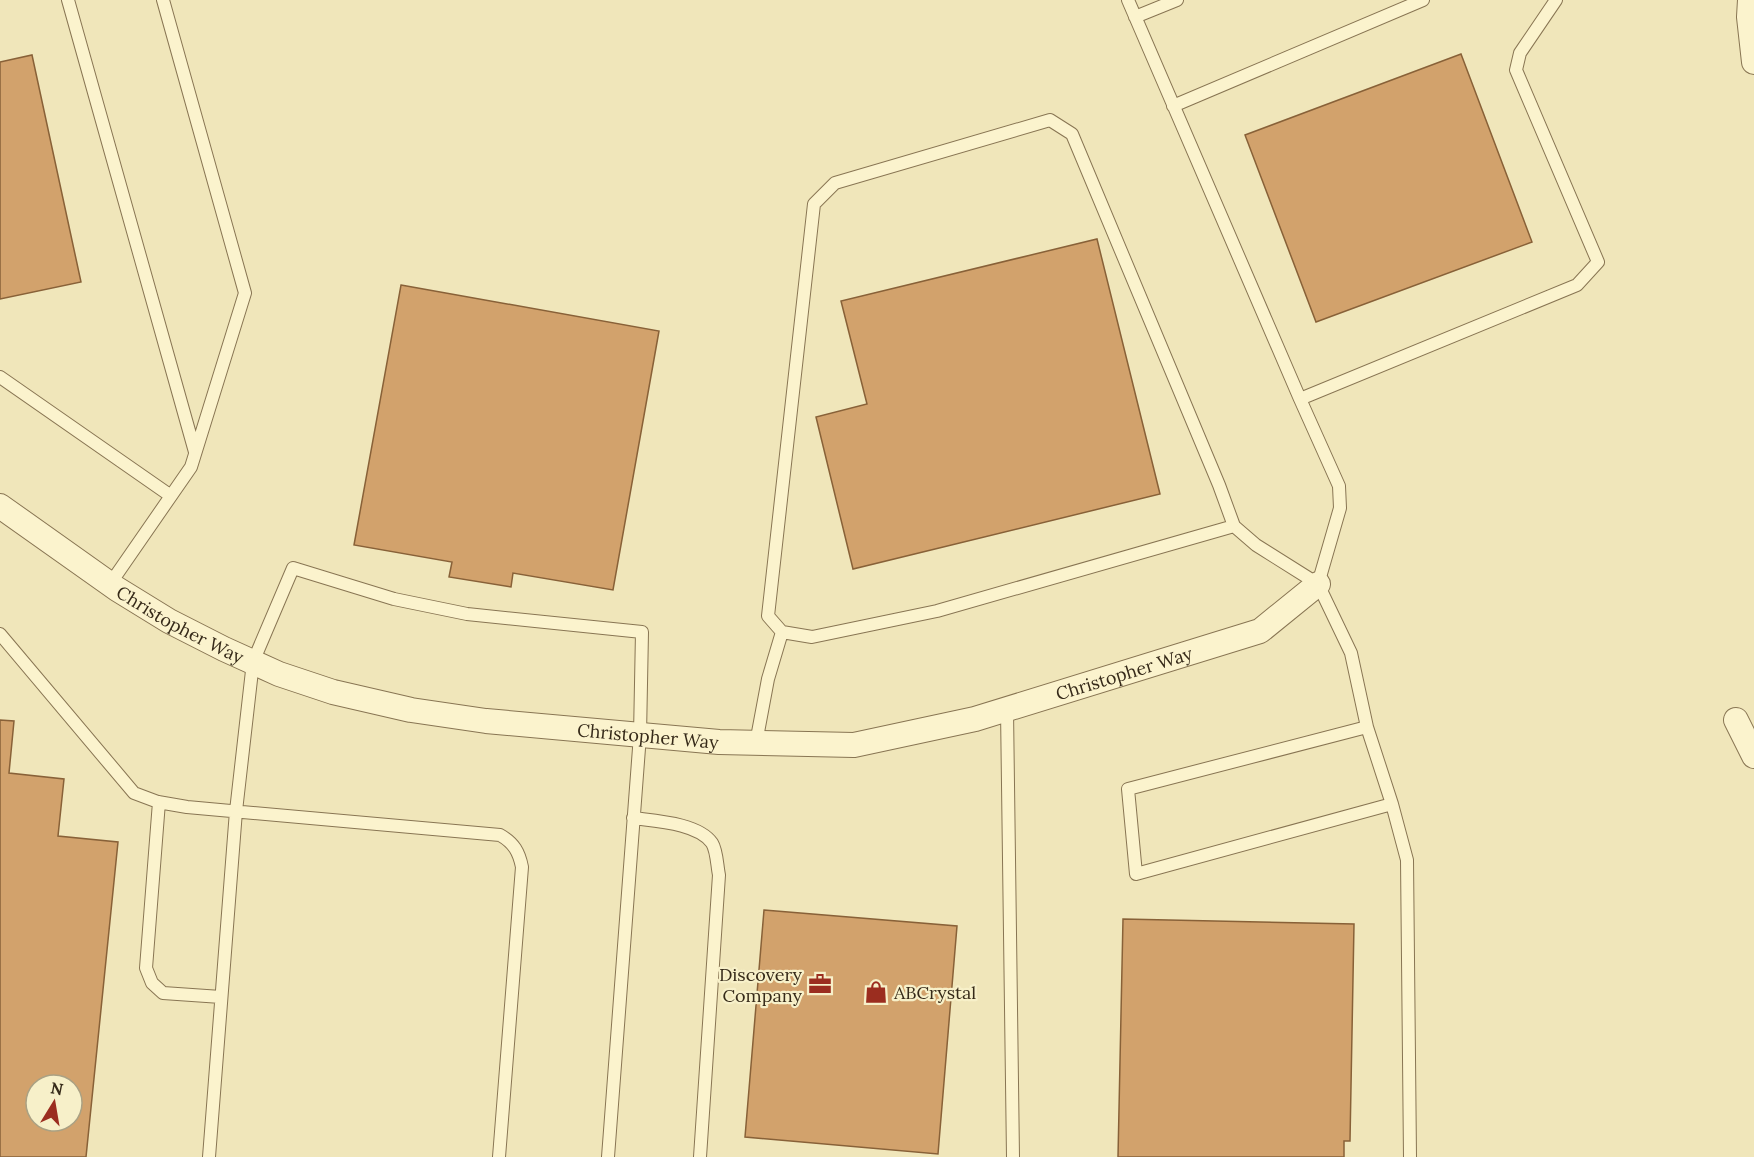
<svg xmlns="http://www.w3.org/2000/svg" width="1754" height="1157" font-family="Lora,serif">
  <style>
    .building { fill: #d2a26c; stroke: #886138; stroke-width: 1.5; fill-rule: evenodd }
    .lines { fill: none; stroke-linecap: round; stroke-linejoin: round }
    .lane-casing { stroke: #887553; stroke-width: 14 }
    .street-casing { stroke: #887553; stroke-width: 26 }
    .lane { stroke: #fbf3cd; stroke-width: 12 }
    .street { stroke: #fbf3cd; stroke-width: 24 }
    .labels { text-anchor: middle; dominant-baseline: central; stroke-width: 4.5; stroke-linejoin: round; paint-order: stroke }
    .street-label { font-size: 18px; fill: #362a19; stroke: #f7f0c9 }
    .poi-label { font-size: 18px; fill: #362a19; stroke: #f7f0c9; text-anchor: end }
  </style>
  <rect width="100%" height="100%" fill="#f0e6ba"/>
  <path class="building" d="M1461 54 1532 242 1316 322 1245 135Z
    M32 55 81 282 0 299V62Z
    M1097 239 1160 494 853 569 816 417 867 404 841 301Z
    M401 285 659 331 613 590 513 573 511 587 449 577 452 562 354 545Z
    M0 720 14 721 9 773 64 779 58 836 118 842 86 1157H0ZM36 1085H72V1121H36Z
    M764 910 957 926 938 1154 745 1137Z
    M1123 919 1354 924 1350 1141H1344V1157H1118Z"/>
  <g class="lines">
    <g class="lane-casing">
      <path id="lane" d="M68 0 195 452
        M1128 0 1300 399 1577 285 1598 262 1516 70 1520 53 1556 0
        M1135 17 1177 0
        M1173 106 1423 0
        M0 377 171 496
        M1300 399 1339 486 1340 508 1318 584
        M1234 526 1219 485 1072 134 1050 120 835 183 814 204 768 616 782 632 812 637 937 611 1234 526 1256 545 1318 584 1351 653 1367 727 1392 804 1407 860 1410 1157
        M110 584 191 467 245 293 163 0
        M0 634 134 793 158 802 187 807 500 835C514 843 519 852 522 867L499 1157
        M1007 710 1013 1157
        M1367 727 1128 789 1136 874 1392 804
        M756 743 768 679 782 632
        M159 802 146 968 152 983 163 993 221 997
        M633 818C655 821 698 823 712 843 717 851 717 866 719 875L700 1157
        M209 1157 236 811 253 662 293 568 394 599 467 614 642 632 640 735 608 1157"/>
    </g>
    <g class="street-casing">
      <g id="street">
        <path d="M1750 0 1749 17 1754 62"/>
        <path id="s1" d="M0 506 117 589 169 621 224 649 279 674 333 692 411 710 486 721 719 742 854 745 975 719 1260 631 1318 584"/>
        <path d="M1736 720 1754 756"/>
      </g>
    </g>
    <use href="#lane" class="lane"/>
    <use href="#street" class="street"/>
  </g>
  <defs>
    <g id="office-bare" transform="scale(1.8)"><path d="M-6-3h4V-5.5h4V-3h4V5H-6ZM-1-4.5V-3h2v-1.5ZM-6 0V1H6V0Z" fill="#9b2d1f" stroke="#f7f0c9" stroke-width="2.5" paint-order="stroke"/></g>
    <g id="shop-bare" transform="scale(1.8)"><path d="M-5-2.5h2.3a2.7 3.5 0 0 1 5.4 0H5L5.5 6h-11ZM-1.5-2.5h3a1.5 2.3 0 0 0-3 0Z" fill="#9b2d1f" stroke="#f7f0c9" stroke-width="2.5" paint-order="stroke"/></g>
  </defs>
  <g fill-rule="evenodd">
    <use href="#office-bare" x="820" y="984"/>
    <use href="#shop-bare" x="876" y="992"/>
  </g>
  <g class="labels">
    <g class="street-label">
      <text stroke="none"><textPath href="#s1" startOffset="216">Christopher Way</textPath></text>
      <text stroke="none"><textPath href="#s1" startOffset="1188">Christopher Way</textPath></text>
      <text stroke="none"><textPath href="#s1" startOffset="702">Christopher Way</textPath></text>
    </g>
    <g class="poi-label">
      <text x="802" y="974">Discovery<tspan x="802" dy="21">Company</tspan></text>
      <text x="894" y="992" text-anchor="start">ABCrystal</text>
    </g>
  </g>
  <g transform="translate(54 1103) rotate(11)"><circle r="28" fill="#f7f0c9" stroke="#aaa183" stroke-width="1.5"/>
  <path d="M0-4.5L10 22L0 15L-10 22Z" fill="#9b2d1f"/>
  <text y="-9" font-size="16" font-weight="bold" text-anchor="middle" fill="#362a19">N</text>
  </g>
</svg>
